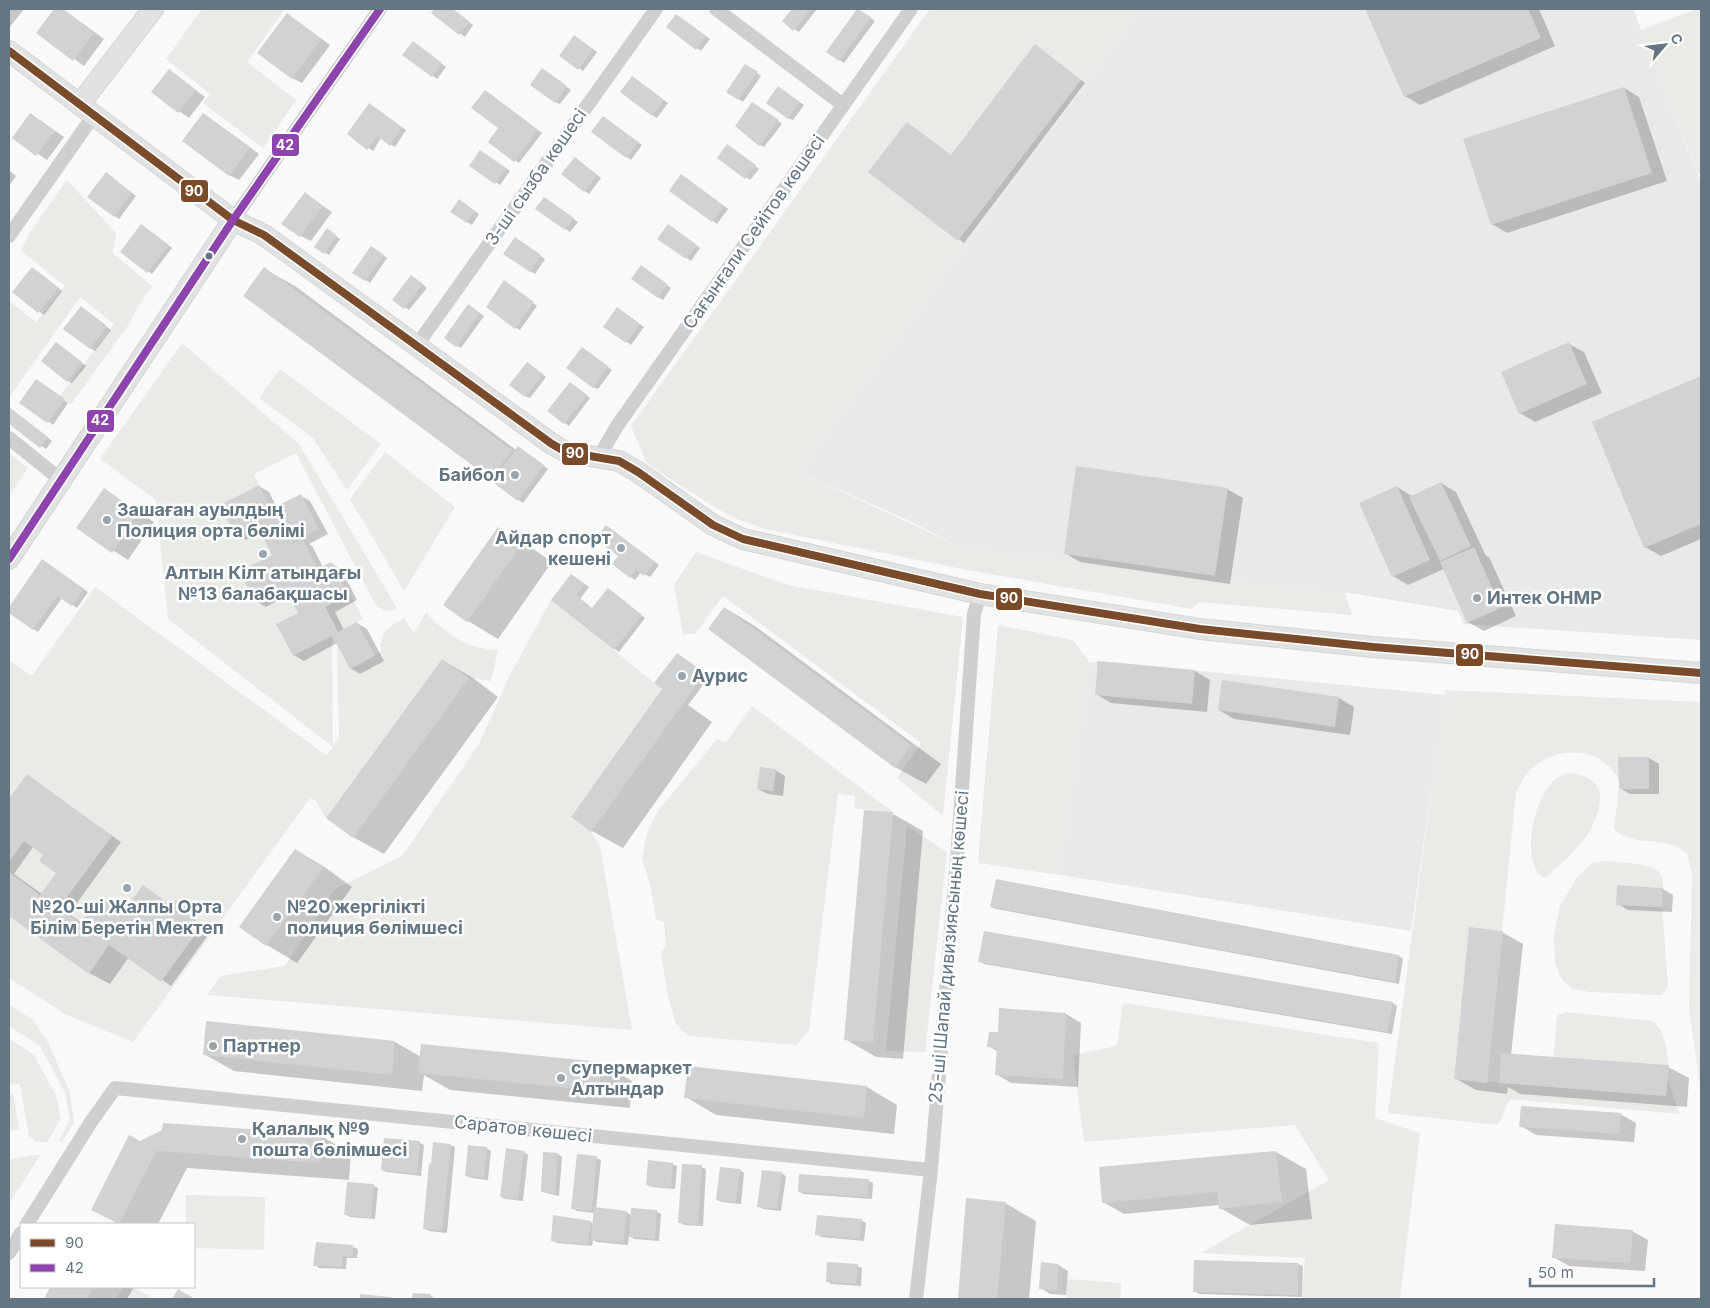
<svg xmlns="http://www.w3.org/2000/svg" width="1710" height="1308" viewBox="0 0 1710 1308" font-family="Inter,sans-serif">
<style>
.built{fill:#e8e9e9}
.green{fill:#e8ebe6;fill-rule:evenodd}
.shadow{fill:#0003;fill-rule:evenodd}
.building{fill:#d0d2d3}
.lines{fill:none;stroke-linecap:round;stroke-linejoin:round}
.secondary-casing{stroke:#d5d6d7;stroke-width:22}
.street{stroke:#cecfd0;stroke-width:14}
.secondary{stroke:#e1e2e2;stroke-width:20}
.bus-1-casing{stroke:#fff;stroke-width:11}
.bus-2-casing{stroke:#fff;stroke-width:11}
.bus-1{stroke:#7a4b2a;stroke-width:8}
.bus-2{stroke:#8e44ad;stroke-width:8}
.bus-dot{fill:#657683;stroke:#fff;stroke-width:2}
.poi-dot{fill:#99a4ac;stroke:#fff;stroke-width:2}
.labels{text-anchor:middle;stroke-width:5;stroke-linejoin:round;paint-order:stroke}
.street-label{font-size:18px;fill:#657683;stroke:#fff}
.poi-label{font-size:18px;font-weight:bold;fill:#657683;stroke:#fff;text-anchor:start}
.line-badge{stroke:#fff;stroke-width:2}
.badge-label{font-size:14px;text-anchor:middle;font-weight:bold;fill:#fff}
</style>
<rect width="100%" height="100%" fill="#f9f9f9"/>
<!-- built -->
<path class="built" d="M1141,9H1633L1701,183V640L1464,624L1458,611L1356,594L965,549L905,519L800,472Z
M1098,661L1445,695L1411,931L1060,875L1090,663Z"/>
<!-- green -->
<path class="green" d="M202,9H285L247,62L296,100L263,148L203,103L210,94L166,59Z
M930,9H1141L800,472L965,549L1345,592L1352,615L1198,602L1192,609L972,571L765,529L739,520L716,508L647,464L631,426Z
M1697,9H1701V172L1698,174L1641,30Z
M67,180L116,233L113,253L152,286L136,310L130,323L71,404L60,396L114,324L80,297L9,398V301L36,322L65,286L21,251L30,232Z
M182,343L299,444L397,608C388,613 383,611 375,604L296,453L254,474L259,485L220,505L235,535L256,524L272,555L240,571L284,587L298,613L276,624L293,656L332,636L333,746L339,738L337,646L350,669L381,652C379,631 388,628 404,618L414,634L426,612C447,635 466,649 498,650L491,681L469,678L442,659L326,818L315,800L310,798L133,1042L65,1014L9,978V660L32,676L95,587L326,755L333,747L168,619L156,500L100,459Z
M280,369L381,444L347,490L313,438L259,398Z
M385,452L455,507L404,591L350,499Z
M9,453L28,468L9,496Z
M696,552L788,585L963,617L943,816L897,778L921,743L723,596L695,634H683L674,585Z
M350,594L363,619L338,632L325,607Z
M551,600L662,689L571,817L591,832L600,846L632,1030L207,995L221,976L285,966L335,889L403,855L479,744L509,677Z
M998,625L1073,640L1090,663L1060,875L978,863Z
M1445,690L1701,702V1093L1689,1009L1692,874L1687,853C1682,850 1676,845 1670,844C1651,839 1630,844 1614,829L1619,789H1649L1619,757V779C1615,774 1611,768 1606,764C1583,744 1543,752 1526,775C1522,781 1519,787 1516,792L1502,931L1469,928L1454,1079L1666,1096L1668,1079L1679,1114L1510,1099L1498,1125L1388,1113Z
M752,706L893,812L854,808L855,796L838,793L809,1030L797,1045L688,1036L676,1024L668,997L661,952L666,946L664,922L656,919L650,883L642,859L647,832L658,811L717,739L726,743ZM760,768L776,769L773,791L757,789Z
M1566,773C1598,775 1607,790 1595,820C1593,824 1591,830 1588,834C1580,847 1559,865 1547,877H1542C1520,858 1534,801 1553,781C1556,778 1562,776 1566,773Z
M907,826L947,852L925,1052L886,1051Z
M1605,861C1618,863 1651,862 1659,872C1663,877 1663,882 1663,888L1618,885L1617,905L1662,907L1668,986L1662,995L1591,992L1573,989L1562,980L1555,963L1554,935L1560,906L1577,877L1592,863Z
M1123,1003L1379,1043L1375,1118L1420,1133L1400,1299H1302L1305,1258L1201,1253L1329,1180L1295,1125L1084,1142L1073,1055L1117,1046Z
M9,1004L34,1021L49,1044L70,1093L74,1122L62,1142L59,1140L70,1120L65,1093L40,1046L9,1026Z
M1565,1012L1652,1021C1666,1031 1666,1049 1669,1065L1554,1057L1556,1023L1558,1015Z
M9,1039L33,1054L56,1095L61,1119L47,1142H36L29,1136L20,1084L9,1085Z
M9,1093H13L19,1129L9,1131Z
M41,1154L9,1204V1160Z
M186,1195L265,1197L264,1250L194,1248V1224H186Z
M1067,1279L1121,1283L1120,1299H1066Z
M124,1287H133L154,1299H116Z"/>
<!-- shadow -->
<path class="shadow" d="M9,9H24L10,27L9,26Z
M55,9H62L67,12L104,39L84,66L38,32Z
M436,9H452L473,25L465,37L433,13Z
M794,9H817L799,32L784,21Z
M858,9L875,21L844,63L828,52Z
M1366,9H1539L1555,46L1420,105L1405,96Z
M681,18L710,39L701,51L697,48Z
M297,21L330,45L302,83L292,78Z
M579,39L597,52L583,71L561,55Z
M417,46L446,67L437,79L404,55Z
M1039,49L1085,83L964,243L870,172L951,156Z
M750,68L761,76L743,102L727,91Z
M169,70L205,97L189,118L152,92Z
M547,73L571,90L560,104L555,102Z
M637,80L668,103L657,118L652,115Z
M1624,88L1639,97L1667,181L1507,233L1492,224Z
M783,91L804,105L793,120L788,118Z
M490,94L542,133L519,163L489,142L500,128Z
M757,106L782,124L764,147L760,145Z
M373,107L406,130L395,147L381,138L373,151L349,134Z
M31,114L64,137L47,160L14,137Z
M204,114L259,154L239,180L229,175Z
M608,120L642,145L631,160L627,157Z
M732,148L759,169L750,180L719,158Z
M485,154L510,171L500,185L471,166Z
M579,161L601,178L589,194L585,191Z
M9,170L16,176L9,186Z
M111,177L136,196L119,219L89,197Z
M686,178L728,209L717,224L671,191Z
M305,194L332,212L311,241L301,236Z
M549,201L578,222L570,232L537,208Z
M463,203L479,214L472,225L467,222Z
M146,228L172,248L152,274L148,271Z
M673,228L700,248L691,261L659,238Z
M331,233L340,239L329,255L325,253Z
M520,241L545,259L535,274L530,271Z
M376,250L387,258L370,283L354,272Z
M264,269L295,286L516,450H522L548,469L523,503L494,482L495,480Z
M645,270L671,288L663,300L658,297Z
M37,271L62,291L44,315L13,292Z
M416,279L427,288L409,310L394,299Z
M509,285L537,306L520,330L516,328Z
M473,308L484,316L461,348L457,346Z
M85,310L111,330L95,351L90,348Z
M622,311L644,327L631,345L627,342Z
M1569,344L1584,352L1602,393L1535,422L1520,413Z
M61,346L86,366L72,383L68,381Z
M587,351L612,370L598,389L593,387Z
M532,366L546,377L530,398L525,396Z
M1701,378V539L1661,556L1645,547L1593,423Z
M41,383L68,403L53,425L21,402Z
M575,386L590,398L569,426L549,411Z
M9,408L52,441L46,449L9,423Z
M1441,483L1456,492L1486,556L1489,557L1516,616L1484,631L1468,622L1444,569L1408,585L1393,576L1397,487L1412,496Z
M259,486L269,492L277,508L301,496L310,501L328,534L309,544L312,546L323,567L331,563L341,569L357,600L335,612L344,630L357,623L367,629L384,661L360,674L350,668L337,643L304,661L294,655L299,613L290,594L266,607L256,601L273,555L261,532L246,540L236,534Z
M1227,489L1243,498L1230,584L1080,562L1065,553Z
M104,490L154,522L128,560L77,527Z
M498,529L529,546L552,562L498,639L468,621L445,605Z
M611,529L659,565L650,577L641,572L635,580L613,564L619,556Z
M42,561L88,592L77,608L62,598L38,632L9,612V609Z
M576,578L589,587L580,599L593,609L613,592L645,618L619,652L552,600Z
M725,608L755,626L941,764L926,784L895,767Z
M681,657L709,677L688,705L712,722L623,848L592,831L573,816L670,693Z
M442,660L473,678L498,697L384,854L353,837Z
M1099,663L1195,671L1210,680L1207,712L1111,703L1096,694Z
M1223,681L1339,698L1354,707L1350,735L1234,719L1219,710Z
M1649,758L1659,764V794H1630L1620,788Z
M775,770L785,776L783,796L768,794L758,789Z
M27,776L121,842L69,914L82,923L114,908L172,906L175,901L191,911L188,915L211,931L171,986L129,957L110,984L89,973L9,915V801ZM33,847L45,855L57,873L42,894L14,874Z
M893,814L923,831L903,1059L876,1057L845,1039Z
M296,850L326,868L352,887L297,963L267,945L240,927Z
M1663,889L1673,895L1672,912L1628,910L1618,904Z
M991,907L1399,956L1403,959L1399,984L996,909Z
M1502,932L1523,944L1511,1055L1668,1067L1689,1078L1687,1107L1520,1094L1508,1087L1507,1094L1476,1090L1455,1078Z
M980,961L1393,1003L1397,1006L1392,1034L984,964Z
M1000,1009L1066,1014L1081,1023L1078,1087L1011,1083L996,1074L998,1052L989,1046L999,1034Z
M207,1022L395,1042L421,1057L602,1063L632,1081L630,1108L450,1090L424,1075L422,1091L234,1071L204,1054Z
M867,1087L897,1105L894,1134L716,1115L686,1097Z
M1620,1114L1636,1123L1634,1142L1536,1135L1521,1126Z
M321,1136L351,1153L349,1180L187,1168L158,1224H119L93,1209L140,1142Z
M385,1139L420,1143L424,1145L421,1176L386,1172L382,1170Z
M450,1145L455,1147L447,1233L429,1231L424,1228L433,1165Z
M486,1148L491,1151L488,1180L471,1178L467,1176Z
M524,1152L528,1155L523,1201L506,1199L501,1197Z
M1276,1152L1306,1169L1312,1219L1250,1225L1220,1208V1205L1124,1214L1103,1202Z
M558,1154L562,1157L559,1196L546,1193L542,1191Z
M597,1158L601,1160L596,1209L626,1212L631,1215L656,1211L661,1214L659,1241L634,1239L629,1235L628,1245L597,1242L593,1240L592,1246L557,1243L553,1241L590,1222L594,1224L595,1213L577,1211L572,1208Z
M672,1164L677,1166L675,1189L652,1187L647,1185Z
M701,1167L706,1169L703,1226L684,1225L679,1222Z
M721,1168L740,1170L744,1173L741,1204L722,1202L717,1200Z
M781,1173L786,1176L781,1211L763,1209L758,1206Z
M868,1181L873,1183L872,1199L803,1194L799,1191Z
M374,1186L378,1188L375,1219L350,1217L345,1214Z
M967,1200L1005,1203L1036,1221L1029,1299H959Z
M861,1220L866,1223L864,1241L821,1237L817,1234Z
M1632,1231L1648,1240L1645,1271L1569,1266L1553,1257Z
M317,1243L353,1247L358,1249L357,1258H347L346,1269L319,1268L315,1265Z
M1298,1264L1303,1266L1302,1297L1199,1294L1194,1291Z
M1058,1265L1068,1271L1066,1295L1050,1294L1041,1288Z
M857,1266L862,1268L861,1286L831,1284L827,1281Z
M52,1287H134L127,1299H45Z
M414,1294L430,1295L435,1299H414Z"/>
<!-- building -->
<path class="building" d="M54,9H63L94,33L73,61L36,33Z
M434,9H453L470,22L459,35L431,13Z
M792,9H811L793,31L782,21Z
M857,9L871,17L839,61L826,52Z
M1365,9H1528L1541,38L1404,97Z
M287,13L321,39L292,79L257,53Z
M676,14L706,36L696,50L666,27Z
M574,35L593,49L578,70L559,56Z
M413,41L442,63L432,77L402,55Z
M1035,44L1081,80L958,241L868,172L907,122L951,155Z
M745,64L758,72L738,100L726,92Z
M542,68L567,86L555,103L530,85Z
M169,69L196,90L178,113L151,92Z
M632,76L664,100L652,116L620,92Z
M778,86L800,102L788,119L766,103Z
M1624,87L1652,173L1491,225L1463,139Z
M485,90L538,130L514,162L488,142L498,128L471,108Z
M752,102L779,120L759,146L735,126Z
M369,103L402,127L390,146L377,136L367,150L347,134Z
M30,113L55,131L36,156L12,138Z
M203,113L250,147L229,176L182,141Z
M603,116L638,142L626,158L591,132Z
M727,144L756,165L745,179L717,158Z
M480,150L506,168L495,184L469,166Z
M575,157L597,175L584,192L561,174Z
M106,172L132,193L114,217L87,197Z
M681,174L724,206L712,222L669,191Z
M305,192L323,206L300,237L281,224Z
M544,197L574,218L565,230L535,209Z
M459,199L475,211L467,223L450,212Z
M141,224L169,245L147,273L120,252Z
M668,224L697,245L686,259L657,239Z
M327,228L337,236L324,254L314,247Z
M515,237L541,255L530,272L503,254Z
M371,246L384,255L365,281L352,273Z
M641,265L667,284L658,298L631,279Z
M32,267L59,288L38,313L12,292Z
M264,267L512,450L491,479L243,296Z
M411,275L423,284L404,309L392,300Z
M504,280L534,302L515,329L486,307Z
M468,304L480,313L456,347L444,338Z
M81,306L107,326L90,349L63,329Z
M617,307L640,324L626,343L603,327Z
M56,342L82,362L67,382L41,361Z
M1569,342L1587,384L1519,414L1501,372Z
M582,347L608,366L593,388L566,368Z
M527,362L543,374L525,397L509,385Z
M1701,376V524L1644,548L1592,422Z
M36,379L65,399L47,423L19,403Z
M570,382L587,395L564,424L547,411Z
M9,407L48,437L40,448L9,424Z
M518,446L544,465L518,501L492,482Z
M1076,466L1228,488L1215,576L1064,554Z
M1441,482L1471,546L1440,561L1409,497Z
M259,485L271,509L301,494L319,529L292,542L293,544L302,539L316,565L305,570L308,574L331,562L348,595L325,607L338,632L357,622L375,656L350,669L332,636L293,656L276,624L298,613L284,587L255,602L239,571L272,555L256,524L235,535L220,505Z
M1397,486L1430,560L1392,577L1359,503Z
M104,488L139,513L112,553L76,528Z
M606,525L655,562L644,576L636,570L630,578L612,564L618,556L595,539Z
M498,527L522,544L467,622L443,605Z
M1474,547L1501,608L1467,623L1440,562Z
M42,559L84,589L72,606L57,596L33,630L9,613V607Z
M571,574L585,584L576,595L592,608L608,588L642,615L614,650L551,600Z
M724,607L911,745L895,768L708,629Z
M677,653L705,673L591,832L571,817L662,689L654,683Z
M442,659L469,678L353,838L326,818Z
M1098,661L1195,670L1192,704L1095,695Z
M1222,680L1339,697L1335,727L1218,710Z
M1618,757H1649V789H1619Z
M760,767L776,769L773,791L757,789Z
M27,774L112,836L59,908L80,923L99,897L113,907L119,899L128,905L143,885L171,905L175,900L182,904L179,908L202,925L161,982L109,945L89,974L9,916V872L40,895L56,873L39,861L43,855L24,841L9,862V799Z
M864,810L893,812L873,1043L844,1040Z
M295,849L323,868L266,946L239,927Z
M996,879L1399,955L1395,982L990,907Z
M1617,885L1663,888L1662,907L1616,905Z
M1469,927L1503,931L1487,1083L1454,1079Z
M984,931L1393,1002L1387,1032L978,962Z
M999,1008L1066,1013L1063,1079L995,1075L997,1048L987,1047L989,1032H998Z
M206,1021L395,1041L392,1075L203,1055Z
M421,1044L602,1062L599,1091L418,1073Z
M1501,1053L1669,1065L1666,1096L1499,1083Z
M688,1066L867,1086L864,1118L684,1098Z
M1521,1106L1621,1113L1619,1134L1519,1127Z
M163,1123L321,1134L319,1163L156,1151L119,1224L91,1210L129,1135L140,1141L162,1130Z
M384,1138L420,1141L417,1174L381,1170Z
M433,1142L451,1144L442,1231L423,1229L429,1163L431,1164Z
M468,1145L487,1147L484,1178L465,1176Z
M506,1148L524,1151L518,1200L500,1197Z
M1276,1151L1282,1202L1219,1209L1217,1192L1102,1203L1099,1167Z
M543,1152L558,1153L555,1194L541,1192Z
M577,1154L597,1156L592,1211L571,1209Z
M648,1160L673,1163L671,1188L646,1185Z
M682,1164L702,1165L698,1225L678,1223Z
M720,1167L740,1169L736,1203L716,1200Z
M762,1170L782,1172L777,1209L757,1207Z
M799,1174L869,1179L867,1197L798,1192Z
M347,1182L374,1184L371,1218L344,1215Z
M966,1198L1006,1202L997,1299H958Z
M594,1207L627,1211L623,1243L591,1240Z
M631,1208L657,1210L655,1239L629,1237Z
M553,1215L591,1221L588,1245L551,1241Z
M817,1215L862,1219L860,1239L815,1235Z
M1555,1224L1633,1230L1630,1263L1552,1258Z
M316,1242L353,1245V1257L343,1256L342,1267L313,1266Z
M1194,1260L1298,1263V1295L1193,1292Z
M827,1262L858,1264L856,1284L826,1282Z
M1041,1262L1059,1264L1057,1291L1039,1289Z
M50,1287H94L87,1299H44Z
M178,1289L195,1299H172Z
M413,1293L431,1294L430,1299H412Z
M360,1294L391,1297V1299H360Z"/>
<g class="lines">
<defs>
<path id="secondary" d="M9,51L233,220L264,235L552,444L566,452L619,461L638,472L713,525L743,539L980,594L1200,629L1373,647L1701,673
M80,104L153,9
M9,559L233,220"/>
</defs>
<!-- secondary casing -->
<use href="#secondary" class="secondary-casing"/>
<!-- street -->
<path class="street" d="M716,9L843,105
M233,220L380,9
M9,236L94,115
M417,345L656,9
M9,438L61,480
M599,457L617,426L911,9
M27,1224L91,1122L115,1088L931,1170
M9,1253L21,1233
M916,1299L931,1170L958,846L974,614L980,594"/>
<!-- secondary -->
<use href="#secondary" class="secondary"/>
<defs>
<path id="bus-1" d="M9,51L233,220L264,235L552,444L566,452L619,461L638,472L713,525L743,539L980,594L1200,629L1373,647L1701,673"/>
<path id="bus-2" d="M9,559L233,220L380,9"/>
</defs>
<!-- bus-1 casing -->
<use href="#bus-1" class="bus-1-casing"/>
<!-- bus-2 casing -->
<use href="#bus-2" class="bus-2-casing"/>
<!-- bus-1 -->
<use href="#bus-1" class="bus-1"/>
<!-- bus-2 -->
<use href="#bus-2" class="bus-2"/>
</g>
<!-- markers -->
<circle class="bus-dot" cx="209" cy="256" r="4.5"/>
<g class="poi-dot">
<circle cx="515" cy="475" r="5"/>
<circle cx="107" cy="520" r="5"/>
<circle cx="621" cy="548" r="5"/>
<circle cx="263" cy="554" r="5"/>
<circle cx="1477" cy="598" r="5"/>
<circle cx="682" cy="676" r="5"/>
<circle cx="127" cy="888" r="5"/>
<circle cx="277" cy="917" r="5"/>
<circle cx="213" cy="1046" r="5"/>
<circle cx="561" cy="1078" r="5"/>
<circle cx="242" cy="1139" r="5"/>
</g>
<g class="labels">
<!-- street labels -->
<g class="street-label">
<text transform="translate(536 177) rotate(-55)" y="6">3-ші сызба көшесі</text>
<text transform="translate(754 232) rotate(-55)" y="6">Сағынғали Сейітов көшесі</text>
<text transform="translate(949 947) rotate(-85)" y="6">25-ші Шапай дивизиясының көшесі</text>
<text transform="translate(523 1129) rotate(6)" y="6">Саратов көшесі</text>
</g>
<!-- poi labels -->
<g class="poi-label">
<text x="505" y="481" text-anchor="end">Байбол</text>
<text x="117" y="516">Зашаған ауылдың<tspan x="117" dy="21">Полиция орта бөлімі</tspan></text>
<text x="611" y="544" text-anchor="end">Айдар спорт<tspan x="611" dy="21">кешені</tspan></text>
<text x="263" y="579" text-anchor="middle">Алтын Кілт атындағы<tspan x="263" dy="21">№13 балабақшасы</tspan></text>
<text x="1487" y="604">Интек ОНМР</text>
<text x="692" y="682">Аурис</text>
<text x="127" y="913" text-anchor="middle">№20-ші Жалпы Орта<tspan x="127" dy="21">Білім Беретін Мектеп</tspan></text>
<text x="287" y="913">№20 жергілікті<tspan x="287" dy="21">полиция бөлімшесі</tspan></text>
<text x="223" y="1052">Партнер</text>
<text x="571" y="1074">супермаркет<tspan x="571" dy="21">Алтындар</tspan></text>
<text x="252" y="1135">Қалалық №9<tspan x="252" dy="21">пошта бөлімшесі</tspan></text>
</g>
</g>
<g class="line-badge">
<rect x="271" y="133" width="29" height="24" rx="5" fill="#8e44ad"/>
<rect x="180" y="179" width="29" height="24" rx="5" fill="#7a4b2a"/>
<rect x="86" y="409" width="29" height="24" rx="5" fill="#8e44ad"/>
<rect x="561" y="442" width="28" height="24" rx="5" fill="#7a4b2a"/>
<rect x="995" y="587" width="28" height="24" rx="5" fill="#7a4b2a"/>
<rect x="1455" y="643" width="29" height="24" rx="5" fill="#7a4b2a"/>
</g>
<g class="badge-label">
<text x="285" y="150">42</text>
<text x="194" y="196">90</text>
<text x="100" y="425">42</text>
<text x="575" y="458">90</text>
<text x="1009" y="603">90</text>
<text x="1470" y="659">90</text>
</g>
<!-- border -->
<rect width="1710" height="1308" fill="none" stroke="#657683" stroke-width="20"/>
<!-- legend -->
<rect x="20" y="1223" width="175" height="65" fill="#ffffff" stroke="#c1c8cd"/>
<rect x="30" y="1239" width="25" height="8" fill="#7a4b2a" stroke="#c1c8cd"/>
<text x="65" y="1248" font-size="15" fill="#657683">90</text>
<rect x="30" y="1264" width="25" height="8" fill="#8e44ad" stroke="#c1c8cd"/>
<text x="65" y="1273" font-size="15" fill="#657683">42</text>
<!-- north arrow -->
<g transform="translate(1665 45) rotate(62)" stroke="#ffffff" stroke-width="4" paint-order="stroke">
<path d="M0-4L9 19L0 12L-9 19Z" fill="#657683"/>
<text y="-8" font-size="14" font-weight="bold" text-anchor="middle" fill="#657683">С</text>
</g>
<!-- scale -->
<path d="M1530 1278v8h124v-8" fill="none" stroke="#657683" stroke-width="2.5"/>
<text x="1538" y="1278" font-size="15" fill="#657683" stroke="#ffffff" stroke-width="4" paint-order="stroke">50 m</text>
</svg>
